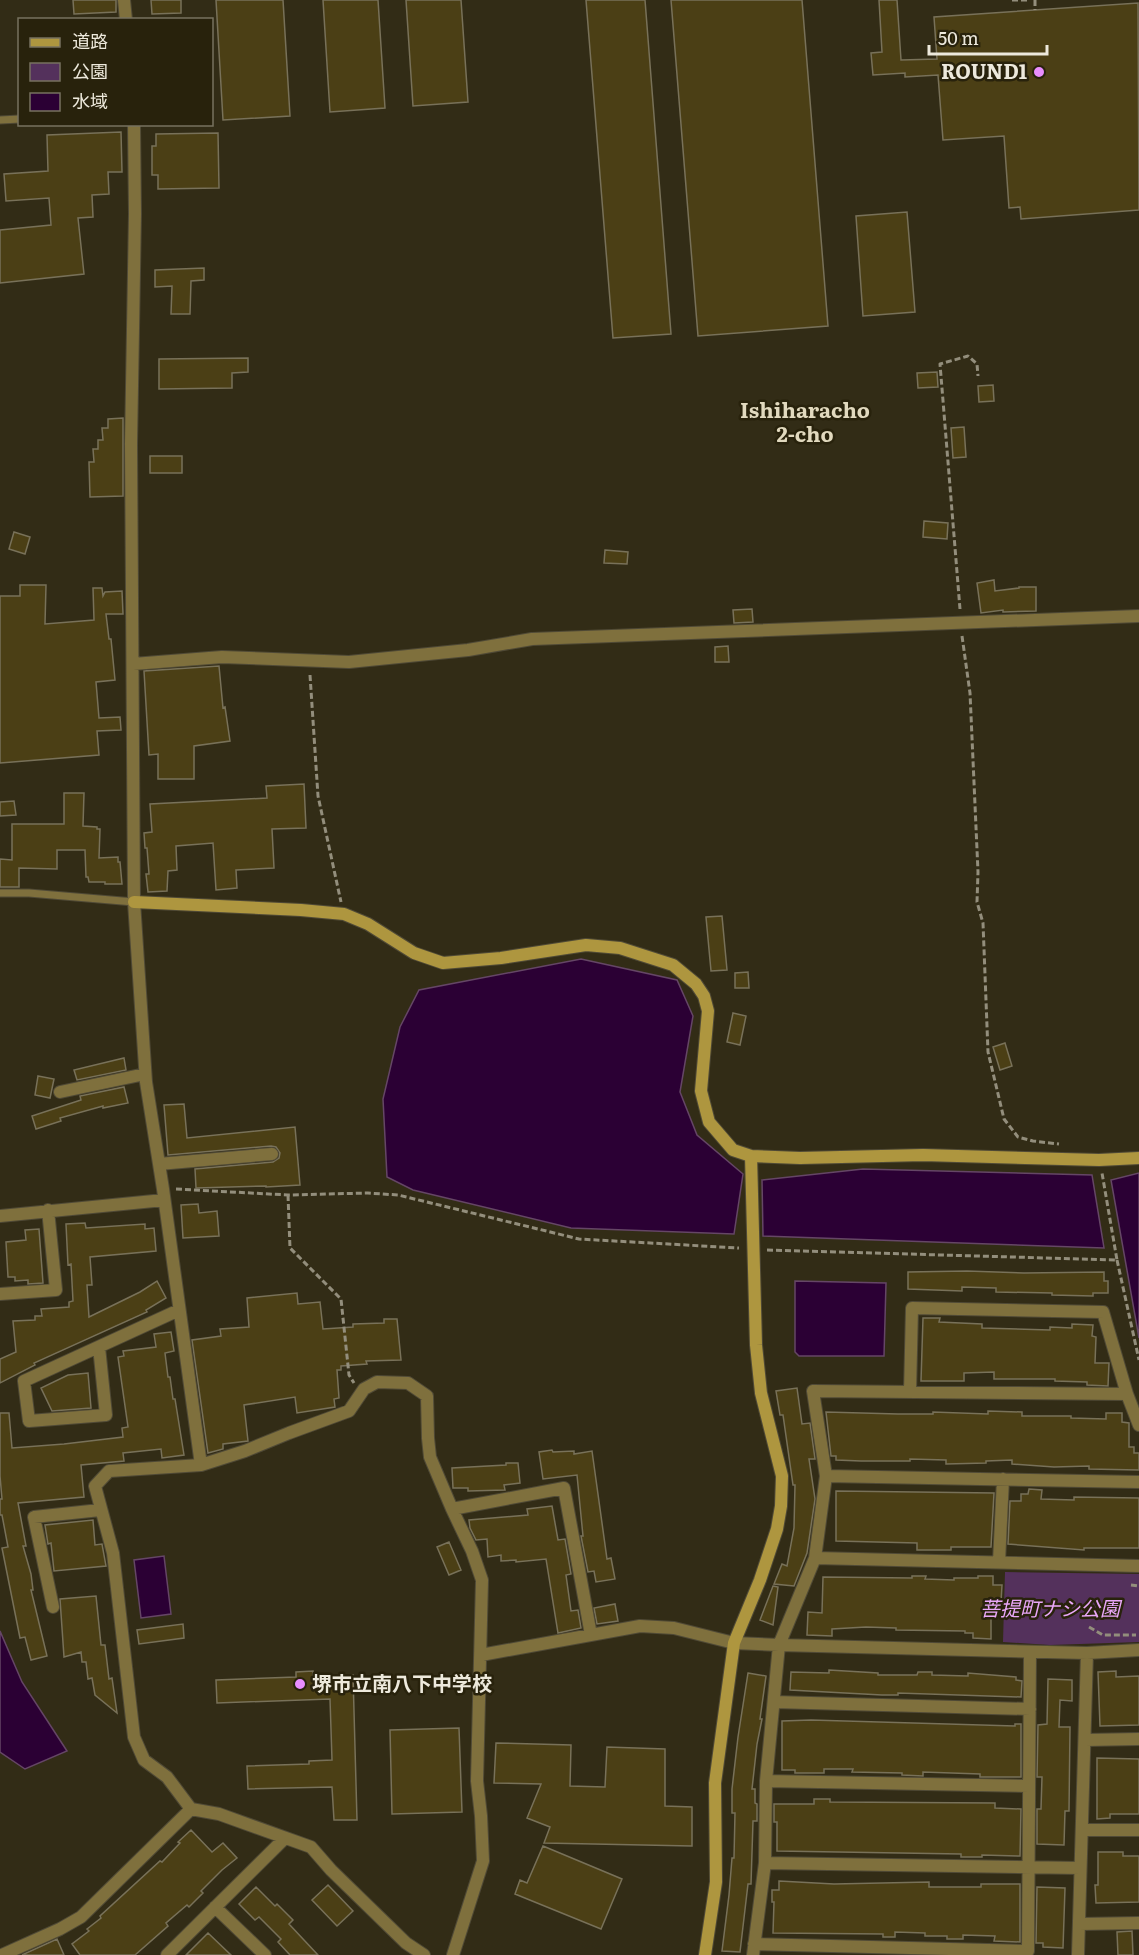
<svg xmlns="http://www.w3.org/2000/svg" width="1139" height="1955" viewBox="0 0 1139 1955" font-family="Literata,'Noto Sans JP',serif">
<style>
.green{fill:#54315c}
.water{fill:#2b0034;stroke:#654666;stroke-width:1.5}
.building{fill:#4b3f15;stroke:#787159;stroke-width:1.5}
.lines{fill:none;stroke-linecap:round;stroke-linejoin:round}
.lane-casing{stroke:#504a36;stroke-width:9}
.street-casing{stroke:#504a36;stroke-width:14}
.secondary-casing{stroke:#504a36;stroke-width:14}
.path{stroke:#938e7c;stroke-width:3;stroke-dasharray:6 3;stroke-linecap:butt}
.lane{stroke:#7f703d;stroke-width:7}
.street{stroke:#7f703d;stroke-width:12}
.secondary{stroke:#ae963f;stroke-width:12}
.poi-dot{fill:#e98dfe;stroke:#28220c;stroke-width:2}
.labels{text-anchor:middle;stroke-width:5;stroke-linejoin:round;paint-order:stroke}
.poi-label{font-size:20px;font-weight:bold;fill:#ede9dc;stroke:#28220c;text-anchor:end}
.park-label{font-size:20px;font-style:italic;fill:#e9a7f8;stroke:#28220c}
.neighbourhood-label{font-size:21px;font-weight:bold;fill:#e1d9be;stroke:#28220c}
</style>
<rect width="100%" height="100%" fill="#322c16"/>
<!-- green -->
<path class="green" d="M1005,1572L1139,1574V1642L1050,1645L1003,1642Z"/>
<!-- water -->
<path class="water" d="M581,959L677,980L693,1016L680,1092L697,1135L743,1174L734,1234L571,1228L413,1190L387,1177L383,1099L400,1027L419,990Z
M863,1169L1092,1175L1104,1248L763,1236L762,1180Z
M1139,1173V1338L1111,1180Z
M795,1281L886,1283L884,1356H799L795,1352Z
M164,1556L171,1614L141,1618L134,1560Z
M0,1631L22,1682L67,1751L25,1769L0,1752Z"/>
<!-- building -->
<path class="building" d="M73,0H116V12L74,14Z
M151,0H181V13L152,14Z
M216,0H283L290,116L223,120Z
M323,0H378L385,108L330,112Z
M406,0H461L468,102L413,106Z
M586,0H645L671,334L613,338Z
M671,0H802L828,326L698,336Z
M879,0H897L901,60L937,59L934,17L1138,3L1139,210L1021,219L1020,207L1009,208L1004,136L943,140L938,75L905,77V73L873,75L871,53L882,52Z
M121,132L122,172H108L109,194L92,195L93,217L78,218L84,274L0,283V230L51,225L49,198L6,201L4,174L48,171L47,135Z
M218,133L219,188L158,189V175H152V146H156V134Z
M907,212L915,312L863,316L856,216Z
M204,268V280L191,281L190,314H171L172,286L155,287V270Z
M248,358V372L232,373V388L159,389V359Z
M937,372L938,387L918,388L917,373Z
M993,385L994,401L979,402L978,386Z
M123,418V496L90,497L89,462H94L93,449H98V440H103L102,428H108V419Z
M964,427L966,457L953,458L951,428Z
M150,456H182V473H150Z
M924,521L948,523L947,539L923,537Z
M14,532L30,537L25,554L9,549Z
M605,550L628,552L627,564L604,563Z
M994,580L995,591L1019,588V587H1036V611L1003,612V610L981,613L977,583Z
M20,585H46L45,624L94,620L93,588H102L103,596L105,592L122,591L123,614H106L109,639H111L115,680L96,682L99,718L120,717L121,730L97,731L99,755L0,763V596H20Z
M752,609L753,622L734,623L733,610Z
M728,646L729,662H715V647Z
M219,666L223,708L225,707L230,741L194,746V779H158V754L149,755L144,671Z
M304,784L306,828L272,829L274,868L236,870L237,888L216,890L213,843L176,846L177,870L168,871L167,891L148,892L146,874H149L147,848H145L144,833L152,832L150,804L267,798L266,786Z
M64,793H84L83,826L97,827V829H100L99,858L118,857V862H120L122,884H105V882H89L88,877H86L85,850H57V869L19,868V887H0V859L12,860V824H64Z
M14,801L16,815L0,816V802Z
M722,916L727,970L711,971L706,917Z
M748,972L749,988H735V973Z
M733,1013L746,1016L740,1045L727,1042Z
M1005,1043L1012,1066L1000,1070L993,1047Z
M124,1058L126,1070L77,1080L74,1070Z
M38,1076L54,1079L50,1098L35,1095Z
M124,1087L128,1103L103,1108V1106L60,1118L61,1121L36,1129L32,1116L81,1100L80,1096Z
M184,1104L187,1138L295,1127L300,1185L266,1187V1186L196,1188L195,1169L273,1162L279,1158L280,1153L276,1147L271,1146L168,1155L164,1105Z
M198,1204L199,1213L217,1211L219,1236L183,1238L181,1205Z
M85,1223L86,1228L145,1224V1229L154,1228L156,1251L90,1257L92,1285H87L89,1317L140,1292L157,1281L166,1298L146,1310L147,1312L34,1363L35,1365L0,1383V1359L16,1352L13,1321L35,1320V1316H42L41,1309L69,1307V1302L73,1301L71,1264L68,1265L66,1224Z
M39,1229L43,1283L28,1284V1280L15,1281V1277H8L6,1242L26,1240L25,1230Z
M967,1271L1024,1273L1104,1272V1281H1108V1293H1093V1296L1052,1295V1293L996,1292V1288L962,1287V1291L908,1289V1272Z
M297,1293L298,1304L320,1302L323,1329L353,1327V1324L384,1323V1319H397L401,1360L366,1361L367,1364L341,1366V1370H337L339,1398L334,1399L335,1407L297,1413L295,1397L244,1405L248,1441L223,1444V1449L208,1453L192,1340L221,1336L220,1329L249,1327L247,1298Z
M923,1318H940L939,1322L982,1324V1328L1050,1330V1327L1072,1328V1324L1093,1325L1092,1336L1096,1337L1095,1363H1109L1108,1386L1087,1385V1382L1055,1381V1379H994V1372L964,1373V1381H921Z
M171,1332L174,1351L165,1353L168,1377H170L173,1399H175L184,1455L162,1458L161,1449L123,1453L124,1461L81,1465L84,1497L18,1503L26,1546H23L31,1574L33,1590H31L47,1656L31,1660L25,1637L20,1638L2,1548L8,1547L2,1515H0V1499H2L0,1476V1413H9L12,1448L64,1444L123,1437L122,1428L128,1427L118,1357L124,1356L123,1351L156,1347L154,1334Z
M88,1373L91,1408L52,1411L41,1388L68,1375Z
M797,1388L802,1424L810,1423L815,1459H809L815,1499L807,1553L794,1586L774,1584L782,1564L787,1566L794,1528L795,1485H793L783,1415H780L776,1391Z
M988,1411L1022,1412V1416H1071V1418L1106,1419V1413H1122V1422L1129,1423V1447H1134V1453H1139V1470L1089,1469V1466L1054,1467L1012,1464V1460L986,1461V1463L946,1464V1460L910,1459V1461H861L836,1460V1456H831L826,1412L898,1414H933V1412L988,1414Z
M552,1450L553,1452L574,1451V1454L592,1451L607,1559L611,1558L615,1579L596,1582L594,1571L588,1572L581,1536H583L577,1475L543,1479L539,1452Z
M506,1463H518L520,1483L504,1485L505,1490L468,1491V1488H453L452,1468L506,1465Z
M1029,1489L1042,1490L1041,1499L1074,1500V1497L1139,1498V1548H1084V1550L1008,1544L1010,1501H1021V1494H1028Z
M836,1491L994,1493L991,1547H951V1550H917V1543L836,1541Z
M552,1506L558,1540L565,1539L571,1574L566,1575L571,1611L578,1610L581,1628L558,1633L546,1559L516,1562V1560L501,1561V1555L488,1557L487,1539L476,1540L470,1528L469,1520L528,1515L527,1509Z
M93,1520L95,1545L102,1544L106,1566L54,1571L51,1543L48,1544L45,1525Z
M449,1542L461,1570L449,1575L437,1547Z
M912,1576H926L925,1579L954,1580V1578H978V1576H993V1585H1002L1001,1602H991V1639L973,1638V1633H965V1631L896,1630V1628L866,1627L832,1629V1636L807,1635L808,1612L822,1613L823,1577L912,1578Z
M773,1586L778,1587L773,1625L760,1620Z
M96,1596L101,1645H105L109,1679L112,1678L117,1713L95,1695L92,1678L88,1679L86,1662H82L81,1652L64,1657L60,1599Z
M615,1604L618,1621L597,1624L594,1608Z
M183,1624L184,1638L139,1644L137,1630Z
M829,1670L878,1673V1675H917L918,1672H932V1675L968,1676V1673L1016,1677V1680L1022,1681L1021,1697L898,1693V1695H882L790,1690L791,1672L829,1673Z
M313,1671V1676L353,1675L357,1820H334L332,1787L248,1789L247,1766L309,1764V1761L332,1760L330,1699L217,1703L216,1680L296,1677V1672Z
M1116,1671V1677L1139,1676V1725L1100,1726L1098,1672Z
M748,1673L766,1676L760,1719H762L757,1744L752,1789H755V1803L757,1804V1821H753L751,1884H748L740,1952L722,1951L729,1895L732,1858H734L735,1813H732V1789L738,1737Z
M1048,1679L1072,1680V1701L1060,1700L1059,1727H1070L1069,1811H1065L1064,1845L1037,1844V1809H1041L1042,1777H1037L1038,1725L1047,1724Z
M811,1720L1015,1726V1724H1021V1777H980V1774L923,1772V1776L902,1775V1773L852,1772L853,1769H824V1773H795V1770H782V1721Z
M459,1728L462,1812L392,1814L390,1730Z
M496,1743L571,1745L570,1786L605,1787L607,1747L665,1749V1806L692,1807V1846L544,1843L550,1827L527,1818L541,1784L494,1783Z
M1097,1758L1139,1759V1814H1110V1818L1097,1819Z
M814,1799H830V1802L995,1803V1808L1021,1809L1020,1856L982,1855V1857H961V1854L777,1851V1822H774V1804H814Z
M191,1830L212,1852L223,1843L237,1858L222,1870L201,1891L203,1893L189,1907L187,1905L166,1923L168,1926L135,1955H80L72,1944L89,1931L87,1929L101,1918L100,1916L160,1861L162,1862L180,1843L178,1842Z
M543,1846L622,1879L601,1929L515,1894L520,1880L527,1883Z
M1098,1852H1123V1856H1139V1902L1096,1903L1095,1885H1098Z
M779,1881L834,1884L929,1882V1887H981V1884H1020V1942L994,1941L995,1936L963,1935V1939H947V1936H925V1933L895,1932V1937H883V1934L773,1933L774,1902H772V1890H779Z
M328,1885L353,1911L337,1926L312,1900Z
M256,1887L275,1906L277,1904L293,1920L289,1924L318,1955H290L278,1942L281,1939L259,1917L255,1920L239,1904Z
M1037,1887L1065,1888L1063,1948L1043,1947V1943H1036Z
M1132,1931L1133,1955H1118L1117,1932Z
M208,1933L231,1955H186Z
M57,1939L64,1955H22Z"/>
<g class="lines">
<defs>
<path id="lane" d="M0,120L20,119
M0,893H29L134,902"/>
<path id="street" d="M124,0L126,20
M134,124L135,214L131,444L134,902L146,1082L163,1189L201,1465L109,1471L95,1486L113,1553L134,1737L144,1760L167,1777L191,1809L219,1814L311,1847L331,1870L406,1943L424,1955
M133,664L222,657L349,662L468,650L532,639L1139,616
M60,1092L145,1074
M159,1164L272,1154
M0,1216L164,1200
M0,1294L56,1290L48,1210
M99,1347L106,1415L29,1421L24,1381L179,1310
M910,1392L912,1308L1103,1312L1127,1394
M201,1465L245,1451L289,1433L349,1411L364,1389L377,1382L408,1383L427,1396L428,1438L430,1457L452,1509L472,1551L482,1580L477,1781L481,1816L483,1861L453,1955
M826,1476L1139,1482
M452,1509L564,1488L591,1635
M815,1558L1139,1566
M999,1562L1003,1479
M53,1607L34,1517L100,1510
M481,1655L640,1626L674,1628L734,1643L779,1645L1087,1653L1139,1650
M774,1702L1030,1709
M1085,1740L1139,1739
M766,1781L1029,1786
M1082,1830H1139
M765,1863L1080,1868
M215,1907L265,1955
M1079,1924L1139,1923
M754,1944L1028,1951L1030,1652
M2,1955L60,1929L81,1917L191,1809
M167,1955L285,1838
M753,1955L765,1863L766,1781L779,1645L815,1558L826,1476L813,1391L1127,1394L1139,1425
M1078,1955L1087,1653"/>
<path id="secondary" d="M134,902L301,910L344,914L368,924L414,953L443,963L501,958L586,945L620,948L673,965L696,984L704,996L708,1011L701,1091L709,1122L733,1150L751,1156L800,1158L923,1155L1099,1160L1139,1158
M705,1955L716,1882L715,1783L734,1643L760,1580L777,1529L781,1506L782,1476L761,1393L756,1345L751,1156"/>
</defs>
<!-- lane casing -->
<use href="#lane" class="lane-casing"/>
<!-- street casing -->
<use href="#street" class="street-casing"/>
<!-- secondary casing -->
<use href="#secondary" class="secondary-casing"/>
<!-- path -->
<path class="path" d="M1012,0H1028
M1035,0V10
M960,609L940,364L968,356L977,364L978,376
M962,636L970,693L978,872L977,902L983,923L988,1052L1004,1119L1018,1137L1033,1141L1059,1144
M310,675L318,796L341,902
M176,1189L288,1195L368,1193L398,1195L579,1239L739,1248
M288,1195L290,1248L341,1299L349,1375L354,1383
M767,1250L1117,1260L1102,1173
M1117,1260L1139,1360
M1131,1585L1139,1586
M1089,1627L1103,1635H1136"/>
<!-- lane -->
<use href="#lane" class="lane"/>
<!-- street -->
<use href="#street" class="street"/>
<!-- secondary -->
<use href="#secondary" class="secondary"/>
</g>
<!-- markers -->
<g class="poi-dot">
<circle cx="1039" cy="72" r="6"/>
<circle cx="300" cy="1684" r="6"/>
</g>
<g class="labels">
<!-- poi labels -->
<g class="poi-label">
<text x="1027" y="79">ROUND1</text>
<text x="312" y="1691" text-anchor="start">堺市立南八下中学校</text>
</g>
<!-- park labels -->
<g class="park-label">
<text x="1050" y="1616">菩提町ナシ公園</text>
</g>
<!-- neighbourhood labels -->
<g class="neighbourhood-label">
<text x="805" y="418">Ishiharacho<tspan x="805" dy="24">2-cho</tspan></text>
</g>
</g>
<!-- legend -->
<rect x="18" y="18" width="195" height="108" fill="#28220c" stroke="#77725f" stroke-width="1.5"/>
<rect x="30" y="38" width="30" height="9" fill="#ae963f" stroke="#77725f" stroke-width="1.5"/>
<text x="72" y="48" font-size="18" fill="#ede9dc">道路</text>
<rect x="30" y="63" width="30" height="18" fill="#54315c" stroke="#77725f" stroke-width="1.5"/>
<text x="72" y="78" font-size="18" fill="#ede9dc">公園</text>
<rect x="30" y="93" width="30" height="18" fill="#2b0034" stroke="#77725f" stroke-width="1.5"/>
<text x="72" y="108" font-size="18" fill="#ede9dc">水域</text>
<!-- scale -->
<path d="M929 45v9h118v-9" fill="none" stroke="#ede9dc" stroke-width="3"/>
<text x="938" y="45" font-size="18" fill="#ede9dc" stroke="#28220c" stroke-width="4.5" paint-order="stroke">50 m</text>
</svg>
